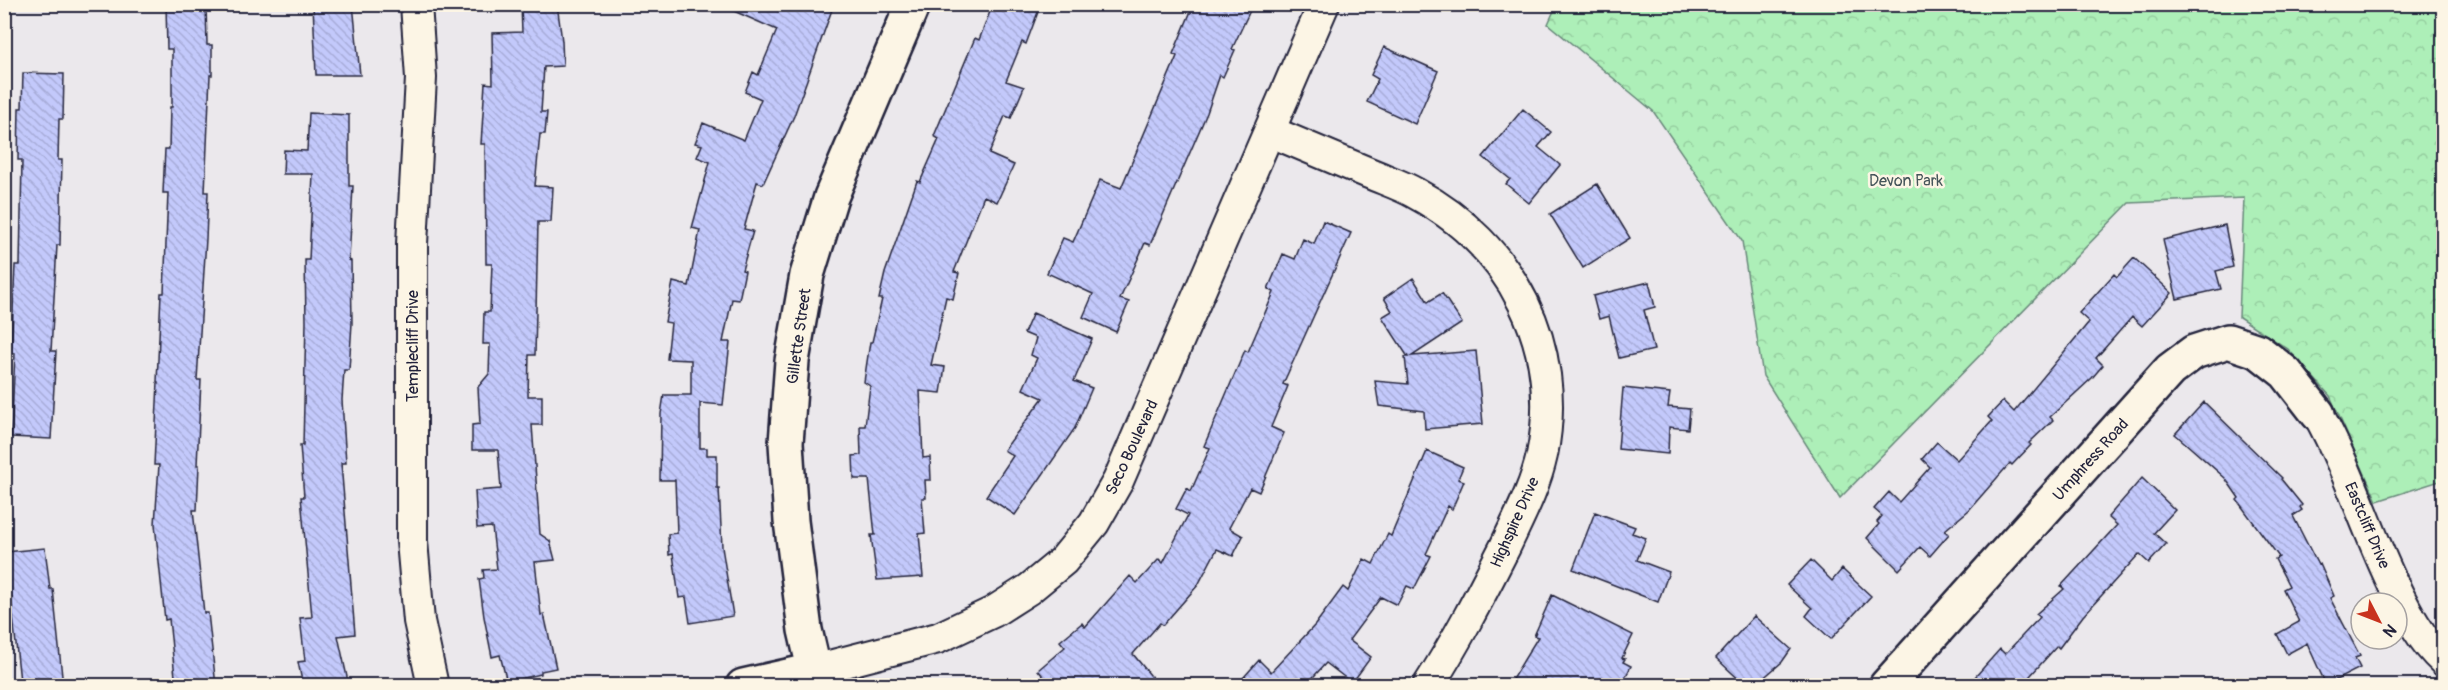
<svg xmlns="http://www.w3.org/2000/svg" width="2448" height="690" viewBox="0 0 2448 690" font-family="Pangolin,sans-serif">
<style>
.forest{fill:url(#forest-crowns);stroke:#68887a;stroke-width:1.5}
.building{fill:url(#building-back-hatch);stroke:#22223b;stroke-width:1.5}
.lines{fill:none;stroke-linecap:round;stroke-linejoin:round}
.street-casing{stroke:#22223b;stroke-width:34}
.secondary-casing{stroke:#22223b;stroke-width:38}
.street{stroke:#fcf5e5;stroke-width:30}
.secondary{stroke:#fcf5e5;stroke-width:33}
.labels{text-anchor:middle;stroke-width:5;stroke-linejoin:round;paint-order:stroke}
.park-label{font-size:16px;fill:#45555a;stroke:#fcf5e5}
.street-label{font-size:16px;fill:#22223b;stroke:#fcf5e5}
</style>
<defs>
<pattern id="forest-crowns" width="20" height="18" patternUnits="userSpaceOnUse" patternTransform="scale(1.5)"><rect width="20" height="18" fill="#adefb8"/><path d="M2 6a3 3 0 1 1 6 0M12 15a3 3 0 1 1 6 0" fill="none" stroke="#95cd9f"/></pattern>
<pattern id="building-back-hatch" width="6" height="6" patternUnits="userSpaceOnUse" patternTransform="scale(1.5)"><rect width="6" height="6" fill="#c3c9fb"/><path d="M-1 5l2 2M0 0l6 6M5-1l2 2" fill="none" stroke="#a7acd8"/></pattern>
</defs>
<rect width="100%" height="100%" fill="#ebe8ec"/>
<filter id="ink" filterUnits="userSpaceOnUse"><feTurbulence type="fractalNoise" baseFrequency=".0167" numOctaves="2"/><feDisplacementMap in="SourceGraphic" scale="12" xChannelSelector="R" yChannelSelector="G"/><feConvolveMatrix kernelMatrix="1 2 1 2 8 2 1 2 1" color-interpolation-filters="sRGB"/></filter>
<g filter="url(#ink)">
<!-- forest -->
<path class="forest" d="M1557,4L2443,5V480L2377,501L2330,396L2288,349L2239,317L2244,198L2129,203L1840,498L1763,376L1742,241L1653,111L1548,24Z"/>
<!-- building -->
<path class="building" d="M166,4H206L207,45H212V75H210L205,192H208L206,239L197,380H201L197,465H199L197,510H193L204,613H208L216,686H176L169,619L165,620L155,524L159,465H154L158,382H157L161,293H164L168,193H163L165,149H169L170,107H172V49H167Z
M313,4H353L360,75H316Z
M521,4H557L562,41L563,66L544,67L541,112H547L545,134H540L535,186L553,187L551,222H538L535,355H529L528,396H542V425H532L540,534L550,541L555,560L535,562L541,615L544,614L556,668L541,671V674L507,682L500,655L492,657L484,617L479,579L484,578L483,570L497,569L492,527L477,528L475,491L501,489L498,450H472V425L480,424L478,387L489,374L490,344H483L484,312H490L492,264H486L485,144H481L485,83L493,84L492,33L522,32Z
M718,4H834L794,116L763,184L757,182L744,229L753,231L742,270L745,271L739,300L732,299L723,342H730L723,405L700,403V448H707V455H717V488H719L722,547L733,616L690,623L686,597L679,598L673,554L669,555L668,534L677,533L675,480H660L661,414L664,395H691V360L667,359L671,323L665,322L673,282L689,286L700,230L692,228L710,162L697,157L702,145L695,143L703,123L744,140L761,99L745,92L753,72L758,75L777,30Z
M993,4H1041L1026,44L1022,42L1006,81L1024,87L1011,118L1005,116L989,154L1014,165L997,202L984,196L954,272L959,273L953,299L946,297L931,365L945,367L941,393L920,391L923,458L930,457L931,480H925L926,498H922L925,533L919,534L923,577L877,580L871,535H875L869,479H854L853,456L861,455L860,426H865L870,386L864,382L870,342H872L882,299H879L885,273L917,181L920,182L939,139L934,136L975,38L979,40Z
M1194,4H1253L1232,49L1235,50L1223,77L1220,75L1207,113L1150,245L1145,243L1120,299L1129,302L1116,332L1083,317L1093,294L1047,273L1063,238L1073,242L1100,180L1121,188L1177,56L1173,54Z
M1384,47L1438,71L1415,124L1367,102L1378,79L1371,75Z
M23,73L64,74L63,119H59L58,160H62L60,245H57L51,351H56L51,439L11,437L15,353H11L15,265H20L22,160H18L19,108H22Z
M1523,109L1551,132L1538,147L1560,165L1529,203L1506,184L1510,179L1483,157Z
M309,113L349,115V186H353L349,260L351,261L352,323L349,370H344L342,400L346,463H341L355,634L338,636L349,686H303L298,662L305,661L300,618L312,617L301,497H304L300,445H303L306,322L305,260H309L313,174H283L284,150L307,151Z
M1597,184L1630,238L1583,268L1550,214Z
M1323,221L1351,233L1283,384L1288,386L1271,427L1284,433L1259,492L1250,488L1229,528L1243,536L1233,556L1217,549L1198,585L1163,625L1160,623L1133,654L1159,686H1051L1038,670L1065,647L1060,641L1082,623L1085,627L1130,576L1137,583L1159,559L1163,563L1188,515L1176,509L1187,488L1191,491L1210,448L1204,446L1245,350L1248,352L1274,292L1268,289L1283,254L1295,259L1303,239L1314,244Z
M2225,225L2233,267L2216,271L2221,289L2177,299L2163,240Z
M2134,258L2172,293L2142,326L2132,317L2096,358L2103,365L2092,378L2050,417L2053,420L2029,443L2031,445L2012,465L2010,463L1969,510L1945,530L1949,534L1930,556L1920,547L1899,570L1867,538L1879,524L1877,522L1882,516L1874,509L1889,492L1899,502L1930,467L1922,459L1937,442L1957,460L1992,421L1988,417L2003,401L2014,412L2089,322L2079,313L2114,274L2117,277Z
M1413,278L1428,302L1442,293L1462,323L1412,356L1476,351L1483,424L1425,429L1424,411L1379,406L1375,381L1408,384L1405,357H1408L1382,317L1392,311L1384,298Z
M1649,282L1655,307L1644,310L1654,350L1619,358L1609,316L1599,319L1593,296Z
M1033,313L1092,339L1074,381L1092,388L1075,428L1015,515L986,496L1013,456L1004,450L1043,398L1023,389L1037,358L1031,355L1036,338L1024,333Z
M1623,388L1670,393L1668,407L1690,409L1688,429L1669,427L1668,454L1618,449Z
M2204,402L2282,478L2281,479L2302,505L2300,507L2302,510L2293,516L2318,565L2320,564L2334,596L2330,598L2360,656L2355,658L2360,668L2326,685L2307,643L2287,654L2277,634L2299,622L2283,589L2289,586L2275,559L2279,557L2237,500L2239,498L2225,478L2175,434Z
M1427,451L1463,467L1458,479L1464,481L1452,509L1448,506L1426,554L1431,556L1414,589L1407,586L1397,605L1381,597L1349,640L1371,657L1352,683L1326,663L1305,686H1236L1259,660L1271,672L1315,625L1343,587L1348,591L1364,559L1373,564L1388,534L1391,536Z
M2142,478L2175,510L2154,533L2166,544L2149,563L2139,554L2083,616L2059,648L2057,646L2021,686H1967L2000,649L2005,654L2040,617L2036,614L2064,589L2061,586L2117,525L2108,517Z
M1595,512L1635,527L1632,533L1646,538L1637,560L1669,572L1658,602L1573,569Z
M45,548L50,589H53L63,686H26V681H20L6,552Z
M1811,560L1832,581L1842,569L1871,596L1831,639L1806,616L1812,608L1787,585Z
M1552,595L1633,635L1622,658L1625,659L1623,662L1631,666L1621,686H1508L1538,637L1534,636Z
M1754,616L1791,649L1782,662L1754,686H1746L1716,658Z"/>
<g class="lines">
<defs>
<path id="street" d="M416,4L421,78L412,244V541L419,621L433,686
M1269,131C1303,145 1336,159 1369,173C1385,180 1401,185 1415,193C1512,245 1564,346 1542,455C1535,487 1519,517 1505,547C1481,594 1457,641 1428,686
M2318,414C2348,468 2366,528 2393,584C2406,611 2421,640 2444,661
M814,670L938,638L993,612L1029,589L1063,561L1094,523L1118,481L1324,4"/>
<path id="secondary" d="M743,686L814,670
M818,686L805,630L791,521L786,443L792,361L807,275L831,197L913,4
M1886,686L2170,370L2194,352L2228,341L2258,351L2286,373L2318,414"/>
</defs>
<!-- street casing -->
<use href="#street" class="street-casing"/>
<!-- secondary casing -->
<use href="#secondary" class="secondary-casing"/>
<!-- street -->
<use href="#street" class="street"/>
<!-- secondary -->
<use href="#secondary" class="secondary"/>
</g>
</g>
<g class="labels">
<!-- park labels -->
<g class="park-label">
<text x="1906" y="186">Devon Park</text>
</g>
<!-- street labels -->
<g class="street-label">
<text transform="translate(798 336) rotate(-82)" y="6">Gillette Street</text>
<text transform="translate(412 346) rotate(-90)" y="6">Templecliff Drive</text>
<text transform="translate(1131 447) rotate(-65)" y="6">Seco Boulevard</text>
<text transform="translate(2090 459) rotate(-48)" y="6">Umphress Road</text>
<text transform="translate(1514 522) rotate(-66)" y="6">Highspire Drive</text>
<text transform="translate(2368 525) rotate(67)" y="6">Eastcliff Drive</text>
</g>
</g>
<!-- margin -->
<rect width="2448" height="690" fill="none" stroke="#fcf5e5" stroke-width="24"/>
<rect x="12" y="12" width="2424" height="666" fill="none" stroke="#22223b" stroke-width="2" filter="url(#ink)"/>
<!-- north arrow -->
<g transform="translate(2379 621) rotate(132)"><circle r="28" fill="#fcf5e5" stroke="#a5a1a1" stroke-width="1.5"/>
<path d="M0-4.5L10 22L0 15L-10 22Z" fill="#c8321e"/>
<text y="-9" font-size="16" font-weight="bold" text-anchor="middle" fill="#22223b">N</text>
</g>
</svg>
